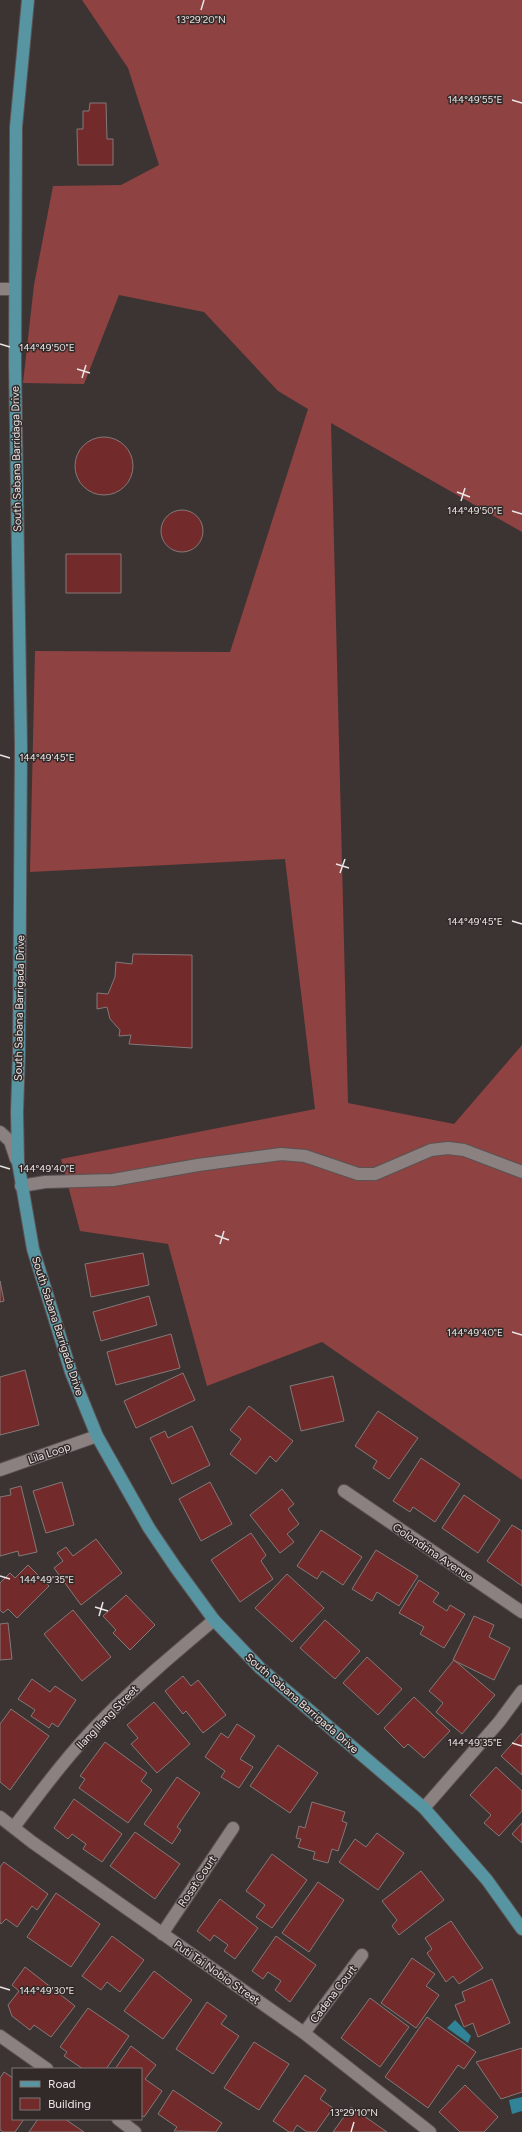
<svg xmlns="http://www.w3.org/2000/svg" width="522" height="2132" viewBox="0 0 522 2132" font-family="Figtree,sans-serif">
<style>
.forest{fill:#8e4241}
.water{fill:#318497}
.building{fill:#732a2a;stroke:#837978}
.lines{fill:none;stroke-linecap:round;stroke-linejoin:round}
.minor-casing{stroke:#5b5353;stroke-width:14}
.major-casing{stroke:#5b5353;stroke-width:14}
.minor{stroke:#8b8180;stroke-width:12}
.major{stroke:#5795a3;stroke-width:12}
.ticks{fill:none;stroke:#eae4e4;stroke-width:1.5}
.labels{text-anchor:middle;stroke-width:3;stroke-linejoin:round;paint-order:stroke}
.street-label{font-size:11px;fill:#eae4e4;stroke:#322a29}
.ticks-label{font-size:10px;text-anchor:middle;fill:#eae4e4;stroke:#322a29;stroke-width:3;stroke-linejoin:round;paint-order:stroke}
</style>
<rect width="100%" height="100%" fill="#3c3433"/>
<!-- forest -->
<path class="forest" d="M82,0H522V532L331,423L348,1103L454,1124L522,1045V1480L322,1342L207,1386L168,1244L80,1231L61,1159L315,1109L285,859L30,872L35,651L230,652L308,409L278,391L204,312L119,295L84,384L23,383L34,285L53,186L121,185L159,165L128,68Z"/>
<!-- water -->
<path class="water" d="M455,2020L471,2036L468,2043L447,2028Z
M522,2097V2111L512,2114L509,2100Z"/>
<!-- building -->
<path class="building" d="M90,103H106L107,139H113V165H78L77,129H83V111H89Z
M75 466a29 29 0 1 1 58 0a29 29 0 1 1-58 0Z
M161 531a21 21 0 1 1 42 0a21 21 0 1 1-42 0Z
M66,554H121V593H66Z
M133,954L192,955V1048L129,1044L131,1035L119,1036L120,1030L110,1019L107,1007L97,1009V993L108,994L115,977L116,962L132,964Z
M143,1253L149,1285L91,1297L85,1264Z
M0,1281L4,1301L0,1302Z
M149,1296L157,1325L101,1341L93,1312Z
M171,1334L180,1368L116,1385L107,1352Z
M25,1370L39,1425L0,1435V1377Z
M183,1373L195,1400L136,1428L124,1401Z
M333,1376L344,1421L301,1431L290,1386Z
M249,1406L293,1441L276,1462L270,1456L256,1474L230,1454L241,1439L230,1430Z
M378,1411L418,1438L389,1479L373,1468L377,1461L355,1446Z
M192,1426L210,1465L172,1484L150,1438L165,1431L168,1438Z
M421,1458L460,1484L435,1522L413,1507L410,1512L393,1501Z
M62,1482L74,1525L46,1533L33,1491Z
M210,1482L232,1524L201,1541L179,1499Z
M21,1486L37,1552L19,1556L18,1551L0,1556V1497L11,1495L10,1489Z
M282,1489L294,1504L288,1509L299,1524L287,1534L294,1542L280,1553L250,1515Z
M464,1495L500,1520L478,1553L442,1528Z
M512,1525L522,1531V1586L487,1561Z
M321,1530L362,1557L343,1585L322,1571L317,1579L297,1566Z
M251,1533L266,1555L261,1561L273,1579L240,1602L211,1560Z
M96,1539L122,1573L81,1605L54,1568L63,1561L57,1553L66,1547L73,1556Z
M376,1550L418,1576L399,1606L377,1592L372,1601L352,1589Z
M28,1565L49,1586L17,1618L8,1609L3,1613L0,1610V1583L10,1573L15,1578Z
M287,1574L324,1608L292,1642L255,1608Z
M419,1580L439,1593L433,1602L447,1611L450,1605L465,1614L444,1648L420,1634L424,1627L399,1613Z
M126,1595L155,1625L130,1650L113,1633L116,1630L103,1616Z
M73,1610L111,1657L82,1681L44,1634Z
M474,1616L494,1625L489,1637L510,1648L494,1680L453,1660Z
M325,1620L360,1651L335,1679L300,1648Z
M8,1623L12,1659L0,1660V1624Z
M367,1657L402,1689L378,1715L343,1683Z
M454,1660L495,1695L462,1734L436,1712L443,1703L429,1691Z
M183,1676L191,1686L198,1680L226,1715L203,1733L186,1711L183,1714L165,1691Z
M32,1679L50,1692L55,1686L76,1700L58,1727L52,1723L49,1728L31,1716L35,1710L18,1699Z
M414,1697L450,1731L424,1758L408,1744L404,1748L384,1728Z
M154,1702L190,1744L157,1773L131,1744L138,1738L127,1725Z
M11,1709L49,1736L10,1790L0,1782V1724Z
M237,1724L255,1736L240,1759L253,1767L239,1788L221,1777L225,1771L205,1757L221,1733L228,1738Z
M522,1733V1775L501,1756Z
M105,1742L147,1773L141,1781L152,1790L128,1823L79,1788L85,1779L80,1776Z
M278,1745L318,1773L290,1813L250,1786Z
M496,1767L522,1791V1811L499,1836L484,1823L491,1815L470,1795Z
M177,1777L200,1793L177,1827L181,1830L172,1844L144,1824Z
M74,1799L122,1834L102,1862L83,1849L86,1844L72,1834L68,1839L54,1828Z
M312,1802L345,1812L342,1821L347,1823L338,1851L332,1849L328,1863L313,1859L315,1852L298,1847L301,1839L296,1838L299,1826L305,1828Z
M522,1823V1843L512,1834Z
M135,1832L180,1864L155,1899L110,1866Z
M377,1833L404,1853L378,1890L339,1862L355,1839L366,1847Z
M272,1854L307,1880L272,1928L256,1917L265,1905L246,1891Z
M4,1862L48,1894L37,1910L32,1906L17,1927L6,1919L1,1924L0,1923V1867Z
M421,1871L444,1900L399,1935L392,1926L397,1920L382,1901Z
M318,1882L344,1900L309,1952L282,1933Z
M56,1893L100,1924L71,1967L27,1937Z
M220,1899L258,1928L235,1959L224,1951L228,1945L214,1935L210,1941L197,1931Z
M451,1921L483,1968L459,1984L453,1976L446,1982L427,1953L432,1949L425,1938Z
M112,1936L144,1960L120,1992L107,1982L101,1990L82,1976Z
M276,1936L316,1965L290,2002L275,1990L281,1981L268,1972L263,1979L252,1971Z
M412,1958L435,1974L426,1986L439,1995L416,2028L381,2003Z
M25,1967L75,2006L51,2037L34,2025L30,2030L12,2016L8,2005L19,1991L12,1985Z
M154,1971L192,2000L163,2039L124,2011Z
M492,1979L510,2023L478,2037L473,2023L464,2027L455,2005L465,2001L462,1992Z
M370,1998L409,2027L380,2067L341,2038Z
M207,2002L227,2016L221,2024L239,2036L213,2074L176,2049Z
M88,2008L129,2036L106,2069H83L64,2056L67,2052L60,2047Z
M427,2017L476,2052L464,2069L458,2065L428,2108L385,2077Z
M254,2042L289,2064L259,2110L224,2088Z
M131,2046L156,2065L145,2079L162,2091L144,2117L141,2115V2069H115Z
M522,2048V2092L501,2099L476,2062Z
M4,2072L13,2078V2119H24L15,2132H3L0,2130V2078Z
M305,2075L326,2090L320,2099L333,2108L316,2132H307L297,2125L293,2132H289L273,2121Z
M465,2085L498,2117L484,2132H460L439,2112Z
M173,2090L222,2123L216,2132L174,2131L177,2127L158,2114Z
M351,2107L387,2132H333Z
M38,2119H65L84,2132H29Z"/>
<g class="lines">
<defs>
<path id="minor" d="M0,289H15
M0,1132L10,1141L16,1159
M21,1186L45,1182L113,1180L198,1165L281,1154L305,1156L358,1174H375L431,1150L448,1148L464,1150L522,1172
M0,1470L97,1436
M344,1491L522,1612
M424,1808L499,1722L522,1691
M0,1817L32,1842L304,2033L430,2132
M14,1827C42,1790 70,1752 103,1719C138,1684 176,1652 214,1620
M162,1934L233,1828
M304,2033L362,1955
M0,2036L47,2069
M118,2119L135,2132"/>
<path id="major" d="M28,0L16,127L15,364L21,747L19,1053L17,1112L18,1162L33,1249L71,1372L97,1436L149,1528L176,1568L214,1620L260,1668L424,1808L487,1880L522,1929"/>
</defs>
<!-- minor casing -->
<use href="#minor" class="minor-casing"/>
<!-- major casing -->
<use href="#major" class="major-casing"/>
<!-- minor -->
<use href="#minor" class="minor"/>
<!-- major -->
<use href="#major" class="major"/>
</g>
<!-- ticks -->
<path class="ticks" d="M201,10L204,0M512,100L522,103M0,344L10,347M77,369L90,373M82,378L86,365M457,492L470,497M461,501L465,488M512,511L522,514M0,755L10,758M336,864L349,868M340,873L345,859M512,921L522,924M0,1166L10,1169M215,1235L229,1240M220,1244L224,1231M512,1332L522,1335M0,1576L10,1579M95,1607L108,1611M99,1616L103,1602M512,1743L522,1746M0,1987L10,1990M351,2132L354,2122"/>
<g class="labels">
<!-- street labels -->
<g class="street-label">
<text transform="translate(16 459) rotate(-91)" y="4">South Sabana Barridaga Drive</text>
<text transform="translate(19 1008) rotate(-89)" y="4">South Sabana Barrigada Drive</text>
<text transform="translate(58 1326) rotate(72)" y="4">South Sabana Barrigada Drive</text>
<text transform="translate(49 1453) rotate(-19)" y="4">Lila Loop</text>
<text transform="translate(433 1552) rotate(34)" y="4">Golondrina Avenue</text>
<text transform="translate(302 1703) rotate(41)" y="4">South Sabana Barrigada Drive</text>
<text transform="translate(107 1717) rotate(-46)" y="4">Ilang Ilang Street</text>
<text transform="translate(197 1881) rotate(-56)" y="4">Rosat Court</text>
<text transform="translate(217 1972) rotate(35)" y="4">Puti Tai Nobio Street</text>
<text transform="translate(333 1994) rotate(-53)" y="4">Cadena Court</text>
</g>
</g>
<g class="ticks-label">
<text x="201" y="23">13°29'20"N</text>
<text x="475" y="103">144°49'55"E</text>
<text x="47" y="351">144°49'50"E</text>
<text x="475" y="514">144°49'50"E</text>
<text x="47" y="761">144°49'45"E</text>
<text x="475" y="925">144°49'45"E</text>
<text x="47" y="1172">144°49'40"E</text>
<text x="475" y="1336">144°49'40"E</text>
<text x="47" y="1583">144°49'35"E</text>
<text x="475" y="1746">144°49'35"E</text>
<text x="47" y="1994">144°49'30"E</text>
<text x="354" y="2116">13°29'10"N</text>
</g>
<!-- legend -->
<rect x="12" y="2068" width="130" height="52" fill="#322a29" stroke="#7c7474"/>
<rect x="20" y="2081" width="20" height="6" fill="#5795a3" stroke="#7c7474"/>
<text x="48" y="2088" font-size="12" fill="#eae4e4">Road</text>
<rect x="20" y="2098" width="20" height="12" fill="#732a2a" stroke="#7c7474"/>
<text x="48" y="2108" font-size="12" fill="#eae4e4">Building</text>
</svg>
